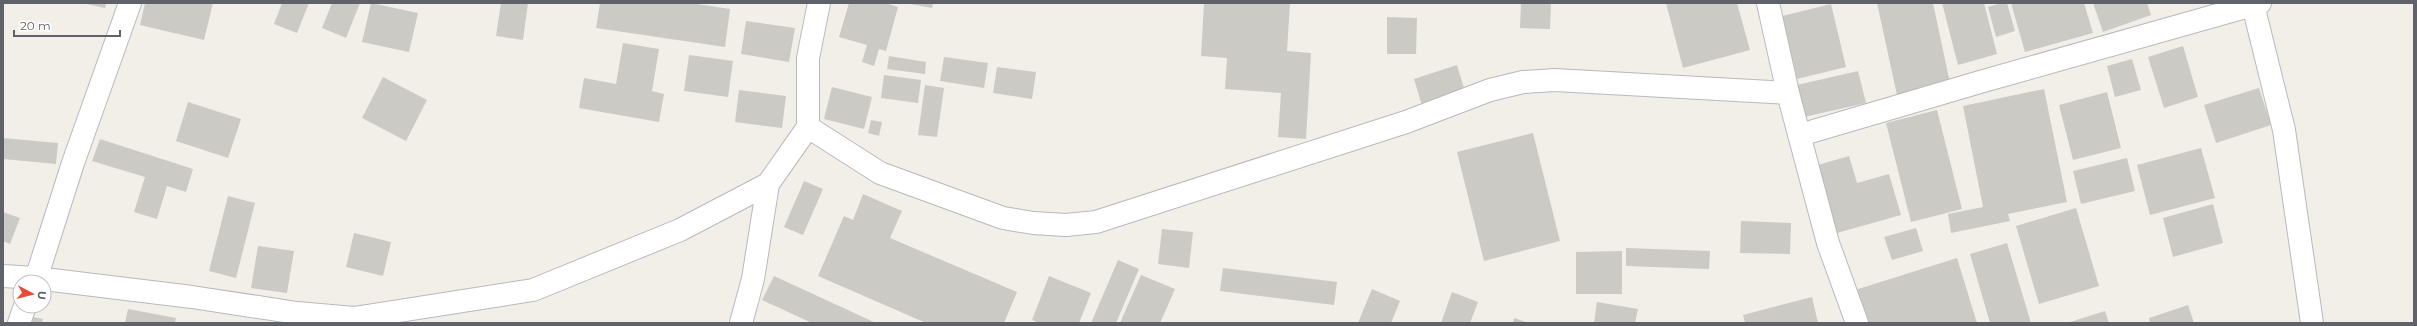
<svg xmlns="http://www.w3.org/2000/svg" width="2417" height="326" viewBox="0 0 2417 326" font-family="Montserrat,sans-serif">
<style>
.building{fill:#cccac5}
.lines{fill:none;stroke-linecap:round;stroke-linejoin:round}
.minor-casing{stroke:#b8b9be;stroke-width:24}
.minor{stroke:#fff;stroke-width:22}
</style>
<rect width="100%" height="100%" fill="#f1efe8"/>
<!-- building -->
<path class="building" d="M82,3H106L105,8Z
M145,3H213L204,40L140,25Z
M282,3H309L297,33L274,24Z
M332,3H360L346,38L322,28Z
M371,3L418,13L409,52L362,42Z
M501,3H528L523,40L496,36Z
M600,3H691L730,9L725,47L596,28Z
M849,3H885L898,7L886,51L879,49L874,66L862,62L867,45L839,37Z
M905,3H933L932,8Z
M1204,3H1290L1287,51L1311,53L1306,139L1278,137L1281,93L1225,89L1227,58L1201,56Z
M1521,3H1551L1550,29L1520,28Z
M1666,3H1737L1750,50L1683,68Z
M1877,3H1933L1950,83L1897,95Z
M1942,3H1984L1997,54L1958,65Z
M2001,3H2007L2015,31L1996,37L1988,7Z
M2011,3H2084L2093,33L2025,52Z
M2093,3H2147L2151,15L2103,32Z
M1831,4L1846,67L1797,79L1782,16Z
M1387,17L1417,18L1416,54H1387Z
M746,21L795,28L789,62L741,54Z
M623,43L659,49L652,91L664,94L659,122L579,108L584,78L616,84Z
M2183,46L2198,97L2164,108L2148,57Z
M689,55L733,61L728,97L684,91Z
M889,56L926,62L925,74L887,69Z
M944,57L988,63L984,88L940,81Z
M2132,59L2141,90L2115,97L2107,66Z
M1457,65L1466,95L1423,109L1414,79Z
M997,67L1036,72L1032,99L993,93Z
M1858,71L1866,103L1804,117L1797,85Z
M884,75L921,80L918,103L881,98Z
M383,77L427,100L406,141L362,118Z
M925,85L944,88L937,137L918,135Z
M832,87L872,97L864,129L824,119Z
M2259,88L2271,125L2216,143L2204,105Z
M2044,89L2067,202L2008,214L2010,221L1951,233L1948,214L1983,207L1963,106Z
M739,90L786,96L782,128L735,122Z
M2107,92L2121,148L2073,160L2059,105Z
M188,102L241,119L228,158L176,141Z
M1937,110L1962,209L1911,222L1886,123Z
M871,120L882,122L879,136L868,133Z
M1533,133L1560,241L1484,261L1457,152Z
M3,138L58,143L56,164L3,159Z
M100,139L193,169L186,192L167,186L157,219L134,212L145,177L92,161Z
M2201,148L2215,198L2150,215L2137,165Z
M1849,156L1857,183L1889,174L1901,215L1837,233L1818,165Z
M2127,158L2135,191L2081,204L2073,171Z
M804,181L823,189L803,235L784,227Z
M863,194L902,211L890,238L1017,292L1004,323H926L818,276L844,216L853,220Z
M228,196L255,203L236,278L209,271Z
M2213,204L2223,243L2173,257L2163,218Z
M2076,208L2099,286L2039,304L2016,226Z
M3,212L20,218L10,244L3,241Z
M1741,221L1791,223L1790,254L1740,253Z
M1916,228L1923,251L1892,260L1884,237Z
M1162,229L1193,232L1189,268L1158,264Z
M354,233L391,242L383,276L346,267Z
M2007,243L2031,323H1990L1970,254Z
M258,246L294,251L287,293L251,288Z
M1626,248L1710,251L1709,269L1626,266Z
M1622,251V294H1576V252Z
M1957,258L1977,323H1865L1855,290Z
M1118,260L1139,269L1116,323H1091Z
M1223,268L1337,282L1334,305L1220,291Z
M1141,275L1175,289L1160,323H1120Z
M774,276L876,323H812L762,300Z
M1049,276L1091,293L1079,323H1040L1032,320Z
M1372,289L1400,301L1391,323H1358Z
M1452,292L1478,302L1470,323H1441Z
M1812,297L1818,323H1745L1743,315Z
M1597,302L1638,309L1635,323H1594Z
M2188,305L2194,323H2150L2149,318Z
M128,309L176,318L175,323H125Z
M2105,311L2109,323H2067Z
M28,316L43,319L42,323H27Z
M1514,318L1529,323H1513Z"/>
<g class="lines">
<defs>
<path id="minor" d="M1768,3L1788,93L1828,243L1857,323
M2253,5L2284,130L2312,323
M808,127V58L819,3
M1800,135L1980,82L2260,3
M3,276L36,278L192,297L297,313L354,318L533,290L680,230L768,184L808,127L880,173L1003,218L1033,223L1066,225L1096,222L1406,122L1490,90L1523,82L1555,80L1788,93
M35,282L73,163L130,3
M19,323L25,306
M741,323L753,279L768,184"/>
</defs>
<!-- minor casing -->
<use href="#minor" class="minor-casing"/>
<!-- minor -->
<use href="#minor" class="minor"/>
</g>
<!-- border -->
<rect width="2417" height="326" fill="none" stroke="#5f6268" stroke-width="8"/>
<!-- north arrow -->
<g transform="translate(32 294) rotate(97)"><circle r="19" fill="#ffffff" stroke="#bfc0c3"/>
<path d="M0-3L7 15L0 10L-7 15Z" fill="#ea4934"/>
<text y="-6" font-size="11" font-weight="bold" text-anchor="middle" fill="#5f6268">U</text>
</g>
<!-- scale -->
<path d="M14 30v6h106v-6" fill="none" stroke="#5f6268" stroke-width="2"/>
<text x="20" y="30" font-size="12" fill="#5f6268" stroke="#ffffff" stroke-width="3" paint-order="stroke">20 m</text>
</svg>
